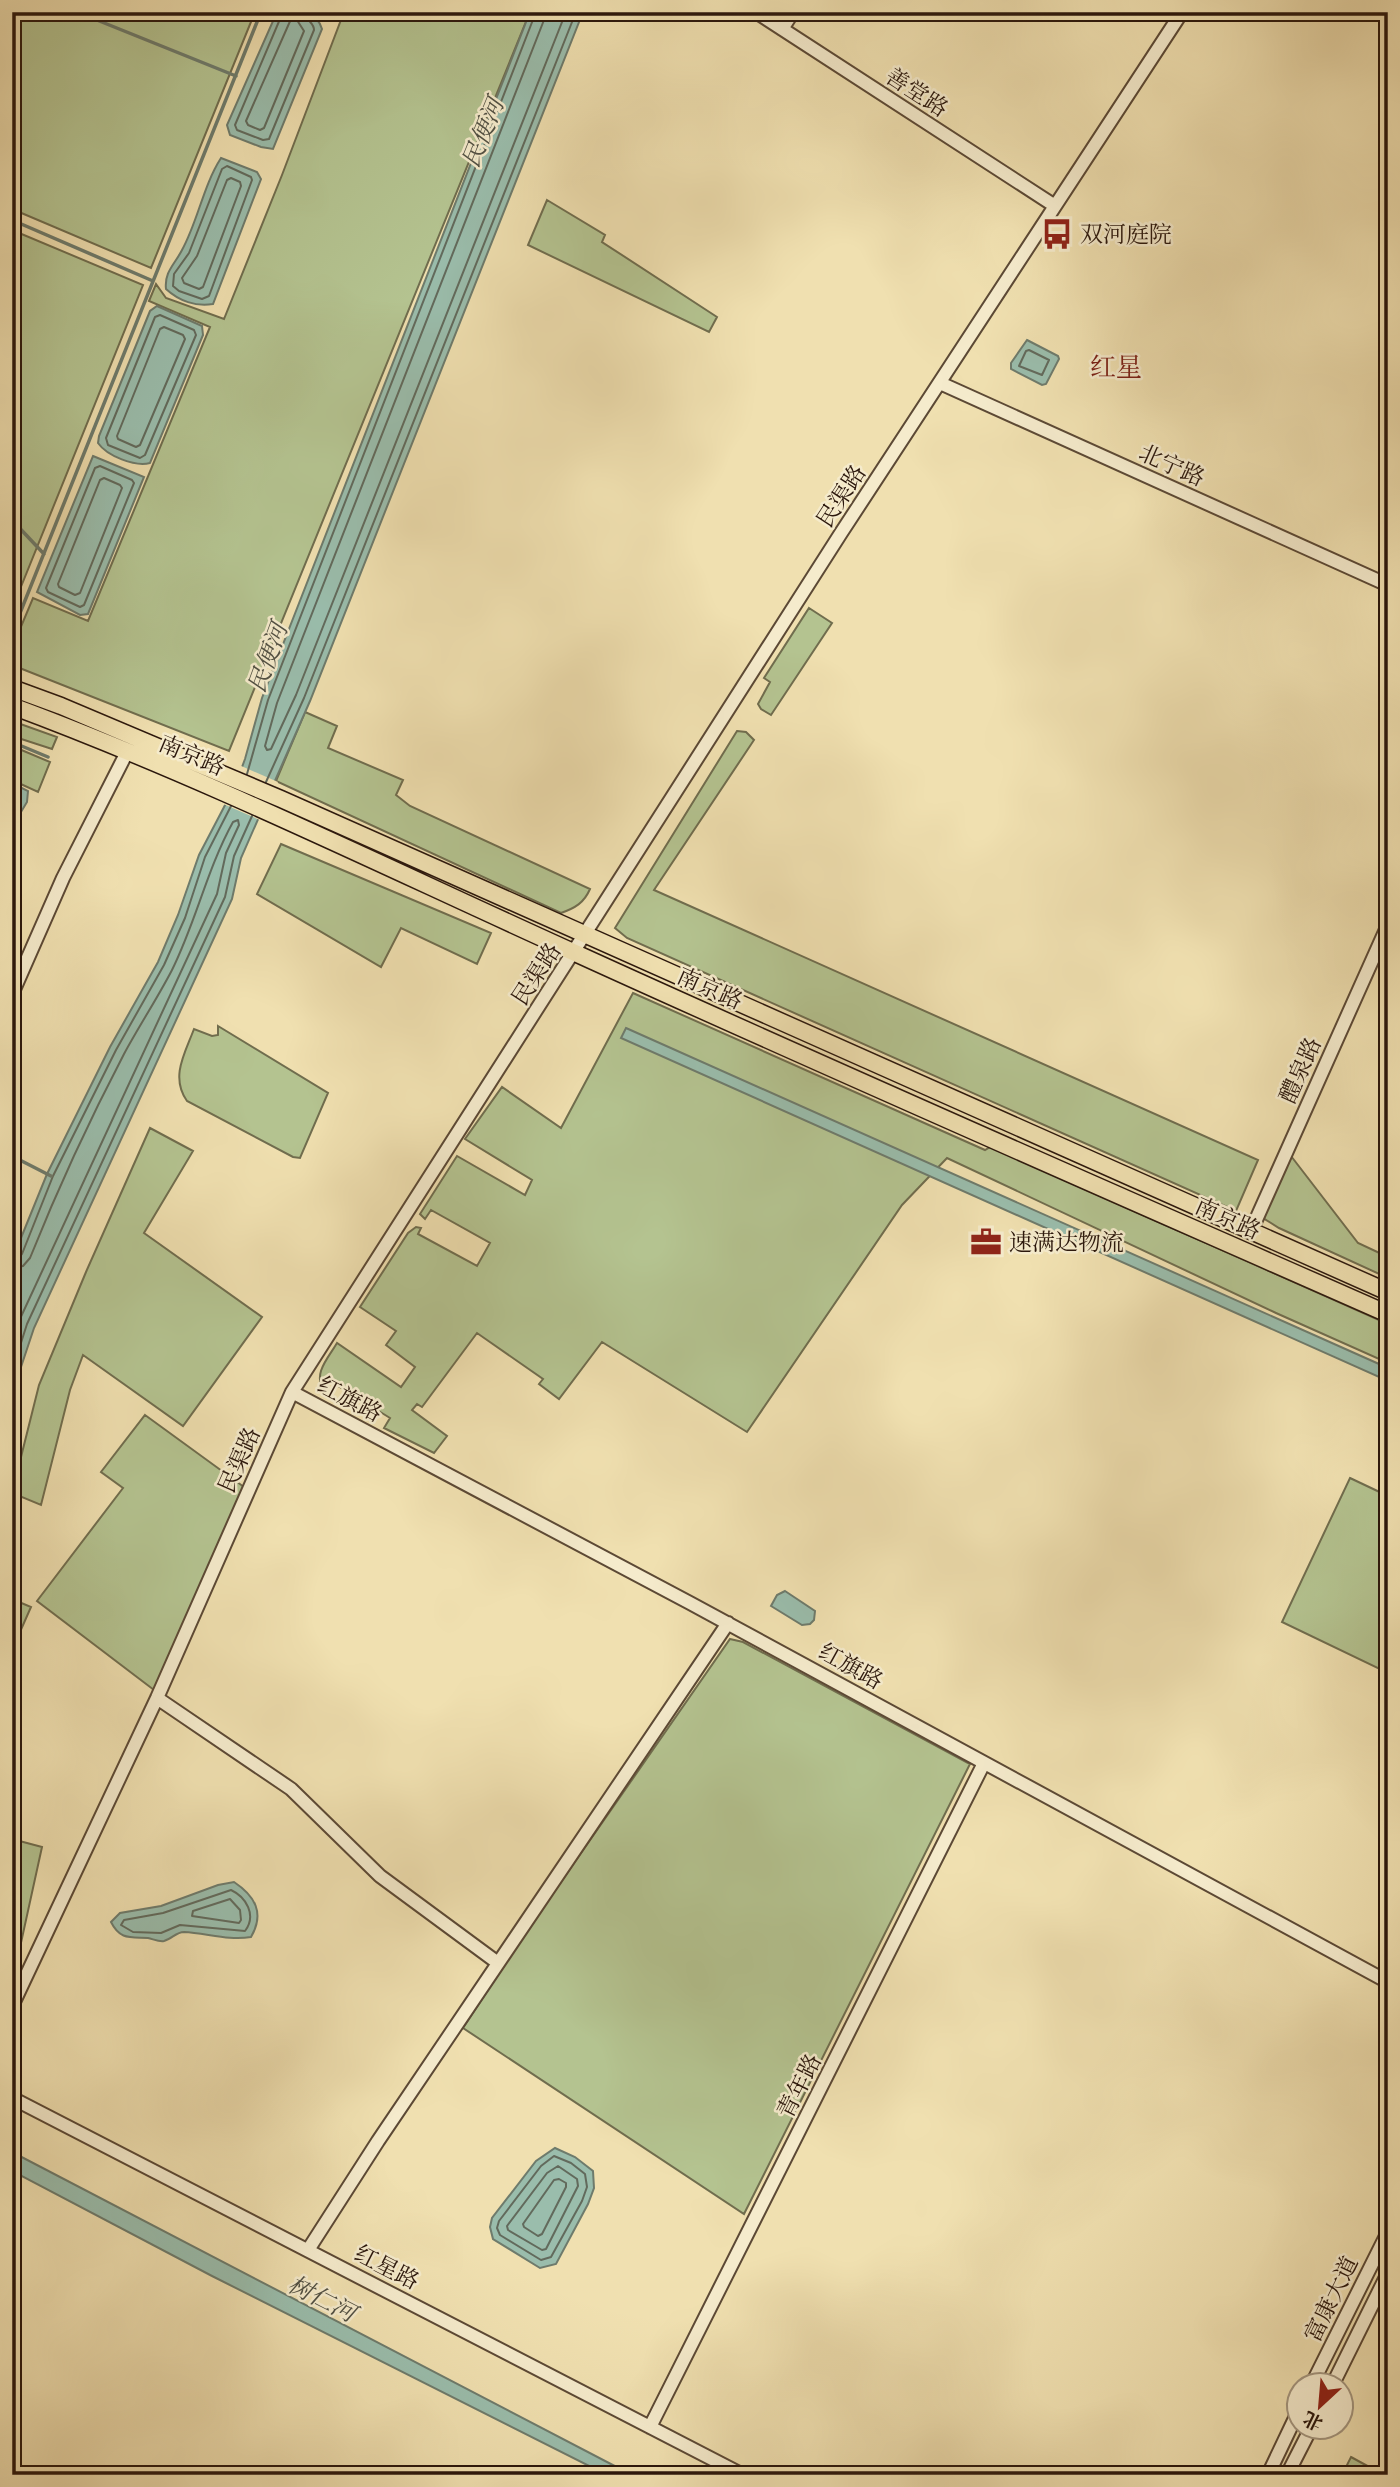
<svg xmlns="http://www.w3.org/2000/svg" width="1400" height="2487" viewBox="0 0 1400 2487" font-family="'Libre Caslon Text','Noto Serif SC',serif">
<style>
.green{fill:#b4c390;stroke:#706d4e;stroke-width:2}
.water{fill:#9abdac;stroke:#6e7b6c;stroke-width:2}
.pier{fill:#f0e0b0}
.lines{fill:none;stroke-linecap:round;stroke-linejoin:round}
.shore{stroke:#626a5c;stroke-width:2}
.stream{stroke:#6e7b6c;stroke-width:3.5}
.minor-casing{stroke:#5c4935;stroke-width:16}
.major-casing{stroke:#2b170c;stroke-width:19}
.minor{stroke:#f5ebcc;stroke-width:12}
.major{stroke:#f0e0b0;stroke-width:16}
.labels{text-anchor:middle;stroke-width:5;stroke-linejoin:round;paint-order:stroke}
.street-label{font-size:23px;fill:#2b170c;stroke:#f5ebcc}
.poi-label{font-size:23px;fill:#2b170c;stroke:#f5ebcc;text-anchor:start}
.water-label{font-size:24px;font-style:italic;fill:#525144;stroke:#f5ebcc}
.quarter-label{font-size:26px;fill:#7a1f14;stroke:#f5ebcc}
</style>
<rect width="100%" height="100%" fill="#f0e0b0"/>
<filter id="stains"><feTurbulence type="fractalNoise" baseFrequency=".00286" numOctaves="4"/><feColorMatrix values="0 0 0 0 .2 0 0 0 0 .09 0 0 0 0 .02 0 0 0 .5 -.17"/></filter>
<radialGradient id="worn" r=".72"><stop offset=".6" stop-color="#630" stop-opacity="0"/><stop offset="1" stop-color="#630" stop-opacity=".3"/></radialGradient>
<!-- green -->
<path class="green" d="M12,12H255L151,268L12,209Z
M344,12H530L229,751L12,665V648L33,598L88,621L210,327L149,301L156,284L166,298L224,319L282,175Z
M547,200L605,235L602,242L717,317L709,332L528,245Z
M12,230L143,285L12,609Z
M809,608L832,623L771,715L761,709L758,704L770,682L764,678Z
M305,712L337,726L328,748L403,780L396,795L410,806L590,889C584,903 575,908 561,913L276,781Z
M12,721L57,737L52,749L12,736Z
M737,731L746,732L754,740L654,890L1258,1160L1236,1211L627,938L615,928Z
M12,746L50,762L38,792L12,780Z
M281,844L491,933L477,964L401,928L381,967L257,894Z
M633,993L985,1150L990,1147L1388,1324V1363L1276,1313L947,1158L902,1205L747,1432L602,1342L559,1399L539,1384L543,1379L477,1333L422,1407L417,1404L412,1410L447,1436L434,1453L384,1428L390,1418L330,1381L324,1390C312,1374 329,1357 337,1343L401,1387L415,1367L386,1345L396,1331L360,1307L408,1233L416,1227L421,1228L418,1234L477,1266L490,1243L431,1210L425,1219L420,1214L457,1156L525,1195L532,1180L465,1139L502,1087L561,1128Z
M218,1026L328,1093L300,1158L293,1157L187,1101C170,1077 185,1053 194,1029L212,1036L218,1035Z
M150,1128L193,1151L144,1233L262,1317L183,1426L83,1355L70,1390L41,1505L12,1493L39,1385L86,1272Z
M1291,1156L1358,1243L1388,1257V1278L1279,1228L1263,1218Z
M145,1415L244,1487L154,1690L37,1601L123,1488L101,1472Z
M1350,1478L1388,1496V1673L1282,1622Z
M12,1599L31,1607L12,1650Z
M730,1639L743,1642L970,1764L744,2214L463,2028L526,1932Z
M12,1839L42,1847L19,1952L12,1951Z
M1351,2457L1384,2475H1357L1345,2469Z"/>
<!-- water -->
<path class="water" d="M277,12C295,12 316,8 322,29L273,149L261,147L230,135L227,125Z
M530,12H583L310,701L241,858L232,899L34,1328L12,1394V1260L47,1174L110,1047L158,962L178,915L199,855L235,786L245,759L262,698Z
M221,158L257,172L261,179L213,304C196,307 179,301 166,289C164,272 175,264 182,250C198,221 203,186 221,158Z
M157,306L202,326L203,335L150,463C135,467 107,456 98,443L99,436L150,311Z
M1027,340L1058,356L1059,359L1046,384L1042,385L1011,369V363Z
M93,456L144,477L88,614L80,615L37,592Z
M12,783L28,791L27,802L12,827Z
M626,1028L1388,1368V1381L621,1038Z
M785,1591L815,1611L814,1620L810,1624L802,1625L771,1606L777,1595Z
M234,1882C255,1896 265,1913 251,1937C229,1941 206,1933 184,1932C176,1932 172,1939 164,1941C159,1942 153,1939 148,1938C130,1937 120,1940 111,1922L120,1913L161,1906L218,1885Z
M555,2148L575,2157L593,2171L594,2188L588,2204L556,2264L540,2268L493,2239L490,2227L492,2218L536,2161Z
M12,2152L632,2475H607L212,2276L12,2171Z"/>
<!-- pier -->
<path class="pier" d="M239,765L278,782L262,821L221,803Z"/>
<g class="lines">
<!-- shore -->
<path class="shore" d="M283,12L235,125L237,130L263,140L269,139L314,30C314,22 305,21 306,12
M545,12L544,20L277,703L265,746L267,750L271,749L296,695L566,12
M295,17L304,31L264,128L260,130L248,125L246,121L291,19Z
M227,166L251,177L252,180L209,296L202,299L179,291L173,286L174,274L189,253L222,169Z
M231,178L240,182L241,186L203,287L199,289L184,283L182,278L197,256L227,180Z
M160,315L194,330L196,335L145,455L140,458L108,445L106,438L155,317Z
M164,327L183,335L185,339L140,445L136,447L118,439L117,436L160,329Z
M1029,350L1049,360L1042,375L1019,366L1026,351Z
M100,466L132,480L134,483L84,605L80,607L48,592L46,588L95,468Z
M104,478L120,485L122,488L80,593L75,595L59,587L58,584L100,480Z
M247,774L268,700L536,12
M266,782L304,698L576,12
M12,1259H18L22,1254L53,1176L116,1050L164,965L185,918L205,857L231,806
M12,1268L23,1266L30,1258C58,1188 89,1121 124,1054C139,1026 157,999 172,970C196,922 207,869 233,822L238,820L239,825L226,853L217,894L19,1321L12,1342
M12,1371L27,1324L225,897L234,856L252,816
M231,1890C246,1897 257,1915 245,1931L180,1925L161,1933L133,1932L121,1925L124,1920L163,1913Z
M230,1899L240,1910L241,1920L239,1923L192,1916L193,1911Z
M554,2156L571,2163L585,2174L587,2187L582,2201L551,2257L541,2260L500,2235L497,2228L499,2221L541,2166Z
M558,2166L577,2179L578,2186L546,2249L542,2250L508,2230L507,2226L547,2173Z
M559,2179L566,2183V2187L542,2234L538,2236L524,2227L523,2224L554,2180Z"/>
<!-- stream -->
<path class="stream" d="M77,12L236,76
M12,220L153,281
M12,520L44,554
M12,633L261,12
M12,742L48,757
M12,1156L51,1176"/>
<defs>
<path id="minor" d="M756,12L1055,206
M782,29L793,12
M940,383L1388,585
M12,994L63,878L127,752
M1251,1231L1388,925
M292,1392L690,1603L1388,1982
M157,1698L291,1789L380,1876L498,1963
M12,2006L157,1698L292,1392L841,533L1182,12
M12,2098L743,2475
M308,2250L378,2141L728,1623
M1311,2386L1388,2232
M1332,2386L1388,2273
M650,2427L984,1763
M1268,2475L1298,2412
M1287,2475L1311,2428"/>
<path id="major" d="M12,688L61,706L281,799L1388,1292
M12,706C203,777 387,868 573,952C843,1075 1116,1194 1388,1314"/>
</defs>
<!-- minor casing -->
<use href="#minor" class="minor-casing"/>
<!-- major casing -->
<use href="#major" class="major-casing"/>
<!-- minor -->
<use href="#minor" class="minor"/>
<!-- major -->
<use href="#major" class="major"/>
</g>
<!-- icons -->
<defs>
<symbol id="bus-bare" viewBox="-9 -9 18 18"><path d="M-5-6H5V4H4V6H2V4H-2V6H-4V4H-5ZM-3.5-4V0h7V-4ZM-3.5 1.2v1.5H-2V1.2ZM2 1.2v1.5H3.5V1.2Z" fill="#8f2418" stroke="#f5ebcc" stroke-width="2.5" paint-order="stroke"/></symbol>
<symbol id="office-bare" viewBox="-9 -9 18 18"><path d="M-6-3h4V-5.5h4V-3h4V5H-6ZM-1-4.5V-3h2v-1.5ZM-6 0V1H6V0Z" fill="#8f2418" stroke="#f5ebcc" stroke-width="2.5" paint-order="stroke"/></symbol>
</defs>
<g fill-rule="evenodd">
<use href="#bus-bare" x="1035" y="212" width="44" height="44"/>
<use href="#office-bare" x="964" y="1220" width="44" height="44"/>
</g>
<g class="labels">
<!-- street labels -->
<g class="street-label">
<text transform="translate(917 92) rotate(33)" y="8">善堂路</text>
<text transform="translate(1172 465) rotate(24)" y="8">北宁路</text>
<text transform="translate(841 496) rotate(-57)" y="8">民渠路</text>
<text transform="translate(192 755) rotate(23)" y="8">南京路</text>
<text transform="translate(536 974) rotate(-57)" y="8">民渠路</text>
<text transform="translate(710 988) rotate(24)" y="8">南京路</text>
<text transform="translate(1300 1070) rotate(-66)" y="8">醴泉路</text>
<text transform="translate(1228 1218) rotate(24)" y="8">南京路</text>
<text transform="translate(350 1399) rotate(28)" y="8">红旗路</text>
<text transform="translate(239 1460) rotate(-66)" y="8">民渠路</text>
<text transform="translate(851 1666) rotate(29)" y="8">红旗路</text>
<text transform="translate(799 2086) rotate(-63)" y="8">青年路</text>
<text transform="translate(387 2267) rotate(27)" y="8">红星路</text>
<text transform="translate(1331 2299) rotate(-64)" y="8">富康大道</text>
</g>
<!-- poi labels -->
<g class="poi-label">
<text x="1080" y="242">双河庭院</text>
<text x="1009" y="1250">速满达物流</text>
</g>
<!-- water labels -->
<g class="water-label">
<text transform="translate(483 133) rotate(-68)" y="8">民便河</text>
<text transform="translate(268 658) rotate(-70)" y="8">民便河</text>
<text transform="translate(322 2299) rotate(27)" y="8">树仁河</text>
</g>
<!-- quarter labels -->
<g class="quarter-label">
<text x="1116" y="376">红星</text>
</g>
</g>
<!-- margin -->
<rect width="1400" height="2487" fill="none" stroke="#f0e0b0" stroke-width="42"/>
<rect x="14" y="14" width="1372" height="2459" fill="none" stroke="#2b170c" stroke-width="3.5"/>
<rect x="21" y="21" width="1358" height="2445" fill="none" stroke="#2b170c" stroke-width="2"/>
<!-- north arrow -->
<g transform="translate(1320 2406) rotate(206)"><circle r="33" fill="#f5ebcc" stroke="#a4967f" stroke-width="2"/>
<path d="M0-5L12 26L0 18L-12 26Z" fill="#8f2418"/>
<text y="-10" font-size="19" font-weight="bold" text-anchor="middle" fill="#2b170c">北</text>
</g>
<rect width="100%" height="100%" filter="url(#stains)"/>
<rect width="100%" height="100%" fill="url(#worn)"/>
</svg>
